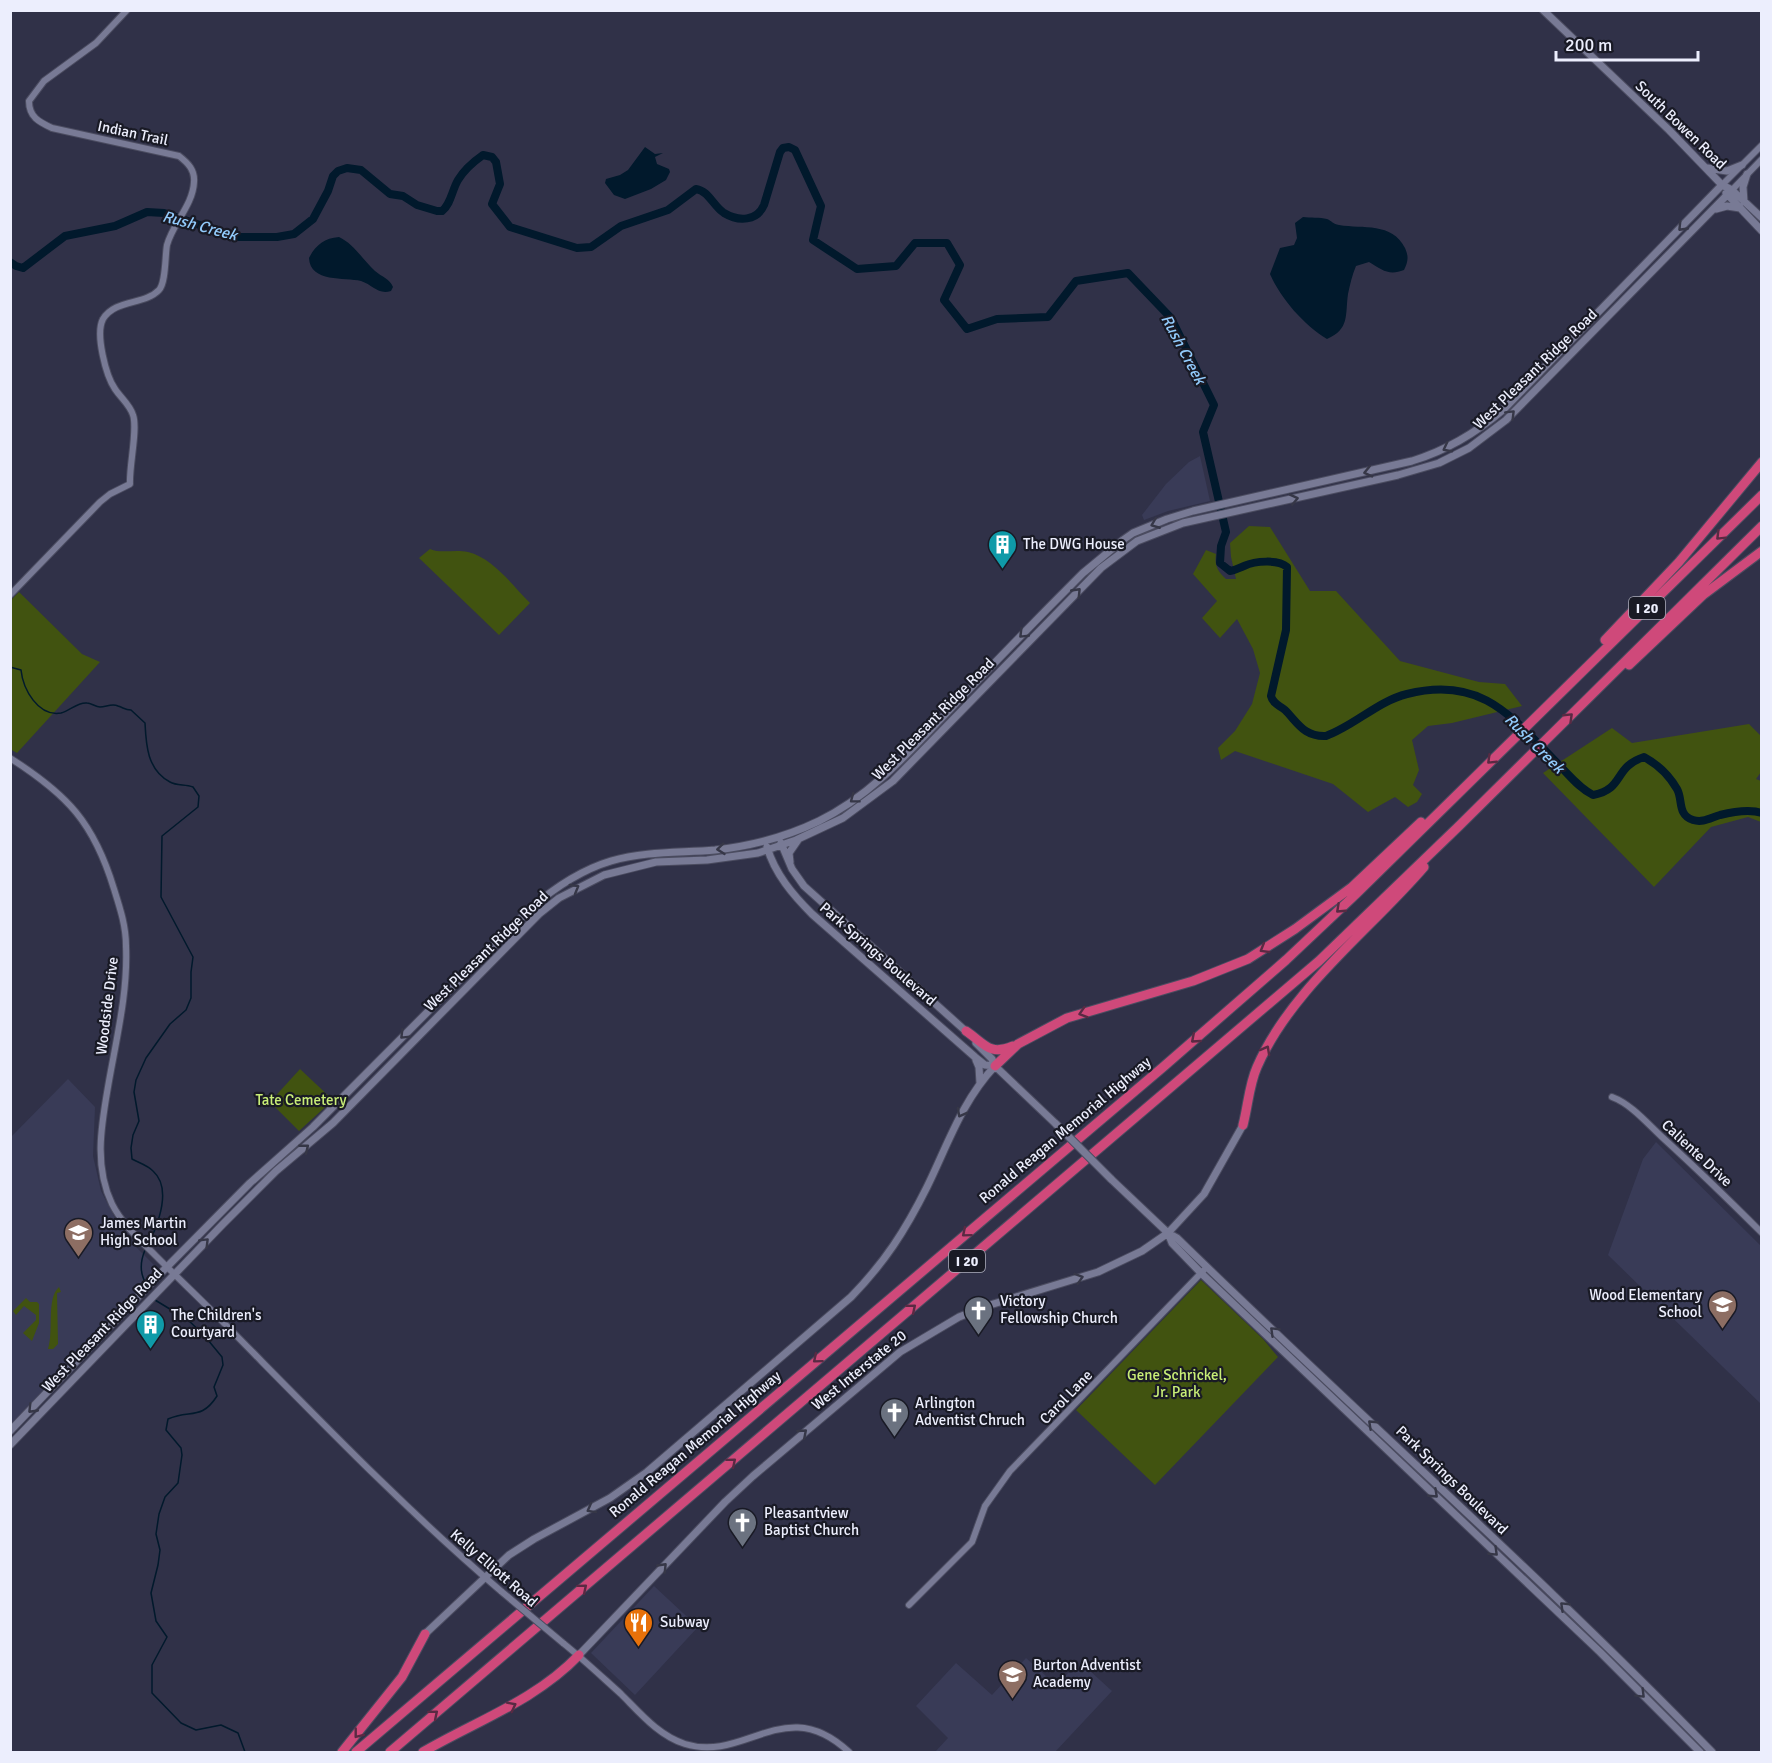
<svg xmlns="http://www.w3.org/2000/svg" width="1772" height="1763" viewBox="0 0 1772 1763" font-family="Signika,sans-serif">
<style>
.built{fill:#393b57}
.green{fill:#415310}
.water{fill:#01192c}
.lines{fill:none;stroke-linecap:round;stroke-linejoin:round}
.stream{stroke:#01192c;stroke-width:1.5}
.river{stroke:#01192c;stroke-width:8}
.tertiary-casing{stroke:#4b4c60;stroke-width:8}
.secondary-casing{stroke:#4b4c60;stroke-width:9}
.motorway-casing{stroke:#4b4c60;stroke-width:11}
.tertiary{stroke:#787a95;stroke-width:6}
.secondary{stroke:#787a95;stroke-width:7}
.motorway{stroke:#cf497a;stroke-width:9}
.tertiary-bridge-casing{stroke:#4b4c60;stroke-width:8;stroke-linecap:butt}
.secondary-bridge-casing{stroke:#4b4c60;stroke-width:9;stroke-linecap:butt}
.tertiary-bridge{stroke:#787a95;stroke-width:6}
.secondary-bridge{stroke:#787a95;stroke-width:7}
.oneway{stroke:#363747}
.oneway2{stroke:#592a43}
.labels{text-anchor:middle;stroke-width:4.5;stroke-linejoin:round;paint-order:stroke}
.shield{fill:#191a25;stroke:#adaebc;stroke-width:1.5}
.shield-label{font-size:14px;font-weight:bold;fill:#eceefd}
.street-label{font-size:15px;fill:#eceefd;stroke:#191a25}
.poi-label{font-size:15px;fill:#eceefd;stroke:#191a25;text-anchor:start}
.park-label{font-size:15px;fill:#c9ee77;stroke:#191a25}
.water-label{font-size:16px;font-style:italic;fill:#92cbfc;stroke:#191a25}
</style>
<rect width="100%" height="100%" fill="#303148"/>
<!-- built -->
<path class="built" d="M1200,456L1210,501L1168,511L1144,520L1142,515L1166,484L1189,462Z
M68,1079L95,1107L93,1156L101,1191L114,1216L134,1245L159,1270L11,1425V1137Z
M1656,1142L1761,1246V1404L1608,1255L1643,1159Z
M654,1586L698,1627L635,1695L591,1653Z
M1026,1658L1057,1686L1068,1673L1089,1670L1112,1691L1055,1752H935L948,1738L916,1706L956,1663L992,1695Z"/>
<!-- green -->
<path class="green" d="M1249,526L1270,527L1310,591H1336L1400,661L1479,682L1505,684L1522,706L1452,723L1428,726L1412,740L1419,770L1413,785L1422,794L1417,802L1408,807L1395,797L1368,812L1333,784L1235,751L1221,760L1218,748L1235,731L1252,704L1260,673L1253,649L1237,619L1220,638L1202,618L1217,601L1193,574L1206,550L1216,554C1214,565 1218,572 1226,579H1236L1231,557L1230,543Z
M430,549C442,554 454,549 468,552C493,558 512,585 530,603L499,635L419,558Z
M19,592L82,654L100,662L17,753L10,749V601Z
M1749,724L1761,736V772L1756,779L1761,781V822L1748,817L1711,827L1654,887L1543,773L1612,728L1632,743Z
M300,1069L333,1100L299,1131L270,1102Z
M1201,1280L1263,1339L1278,1357L1155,1485L1076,1410Z
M59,1287L61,1292L57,1293L58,1344L53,1349H48C54,1330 46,1299 59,1287Z
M26,1298L30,1302H37L39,1304V1323L32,1341L23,1333L36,1320V1315L24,1306L16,1315L13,1311Z"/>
<!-- water -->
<path class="water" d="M645,147L655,154L663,153L655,157L657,164L669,169L670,172L666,180L651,189L625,199L614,195L605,183L606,179L620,175L628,170Z
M1303,217C1310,218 1320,217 1327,219C1332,221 1333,224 1339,225C1363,229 1392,222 1405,248C1409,257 1408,262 1404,270C1389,276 1382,270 1369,262L1356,266C1352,275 1350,285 1348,294C1345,315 1350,329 1327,339C1304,325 1281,299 1270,274L1280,248L1294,245L1297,238L1295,223Z
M339,237C354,244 363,260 375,271C382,277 390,279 393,287L391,291C378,295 373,285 361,281C345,277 310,283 309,258C315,246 324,238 339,237Z"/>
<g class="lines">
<!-- stream -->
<path class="stream" d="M10,667L21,670C23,689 38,717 61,713C70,711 77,702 87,703C91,703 96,707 100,707C106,707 112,703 118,706C124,708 125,710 131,710L145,723C146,744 147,770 170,782C177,786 185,784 193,787L199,796L198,807L162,836L161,897L193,957L191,972V998L186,1010L170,1024L146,1058L136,1080L134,1092L139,1121L133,1135L131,1148L132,1159C139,1163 147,1165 153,1171C172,1188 158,1224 149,1243
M145,1250C140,1262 140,1275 147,1285
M155,1300L188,1320L203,1334L222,1357L223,1365L214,1387L217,1396C201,1421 190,1409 168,1419L166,1430L181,1448L182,1455L178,1483L165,1497L159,1514L156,1534L160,1550L158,1565L151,1593L156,1621L167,1637L152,1665V1693L181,1723L196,1730L221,1725L238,1733L245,1752"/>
<!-- river -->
<path class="river" d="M10,262L16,266L23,268L65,236L115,226L147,212L164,213L235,237H277L294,234L313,219L328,191L333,176L338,171L347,168L361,170L390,194L403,196L417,205L437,211H442C451,204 452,190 458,180C464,170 473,162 483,155L492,157L496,162L500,184L492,204L510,227L577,248L591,247L621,226L668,210L696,189C709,191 713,206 724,213C739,222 757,221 764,205L780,152L783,148L789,147L795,150L821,206L813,240L857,269L896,266L915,243H947L960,265L944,300L967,329L997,319L1048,317L1076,281L1128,273L1171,318L1214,405L1203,432L1226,532L1221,546L1220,563L1230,571C1236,570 1239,568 1244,566C1255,561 1278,559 1287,567L1286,630L1271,696C1273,704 1279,705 1285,710C1298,723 1304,737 1326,736C1354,726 1378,701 1407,694C1482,675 1512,717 1559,765C1570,776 1579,788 1593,795C1625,789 1613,767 1644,757C1657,764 1669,775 1677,789C1683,799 1677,815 1693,820C1703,823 1710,818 1720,815C1732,812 1750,809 1762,813"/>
<defs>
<path id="tertiary" d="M1722,185L1762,145
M1732,190L1762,159
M10,595L100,502L110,494L130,484C129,466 138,429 133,415C130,405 121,398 115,389C106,376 95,334 103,319C115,299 145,305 159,290C166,283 165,255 167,245C173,223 193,205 194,182C195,170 188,163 179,156L52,128C39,122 29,117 29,101L44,81L96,43L127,10
M10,758C68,795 94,823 114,889C120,908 126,926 126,946C128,991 117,1036 109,1081C102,1122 93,1164 112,1204C122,1224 140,1240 156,1256C176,1276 196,1295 216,1315C309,1409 401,1506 502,1592
M1612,1097C1631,1104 1647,1123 1662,1137C1696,1168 1729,1200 1762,1233
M909,1605L972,1542L985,1506L1010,1471L1204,1270
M563,1643C583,1659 602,1677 621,1694C640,1713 659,1736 685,1744C746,1763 785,1692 849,1752"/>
<path id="secondary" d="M1543,10L1669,130L1722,185L1732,190L1762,218
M1707,168L1727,171L1742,165
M1726,193L1762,231
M1744,202L1743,187L1747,174
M1716,209L1727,206L1740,208
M781,843L792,869L804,886L969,1034
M767,847C775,874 793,895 812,914L975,1057L985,1065L995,1066
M790,862L789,853L798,840
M976,1043L992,1059L995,1066L1056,1124
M976,1060L979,1067L980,1083
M1111,1179L1168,1233L1177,1238C1354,1411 1540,1575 1712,1752
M1168,1233L1172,1243L1201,1273L1600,1652L1700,1752
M10,1431L155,1279L250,1183L313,1127L530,909C554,888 581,870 611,861C646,851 680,853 715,850C751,846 786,837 819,821C875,794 916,744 959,700C1000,657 1041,615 1083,573L1123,540L1133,533L1167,519L1193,511L1412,461C1448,450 1476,433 1504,409L1722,185
M10,1445L223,1224L276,1171L333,1123L539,914L559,898L604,875L656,862L707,860L758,853L796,840L843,818L893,781L1101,568L1137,541L1183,523L1398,475L1439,463L1469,448L1506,420L1732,190
M425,1634L509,1555L534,1539L610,1498L647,1472L851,1297C885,1262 905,1231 927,1187C948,1144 962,1101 995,1066
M579,1655L725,1502L753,1476L900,1352L959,1317L990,1305L1098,1272L1142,1251L1168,1233L1204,1194L1243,1125"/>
<path id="motorway" d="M1605,640L1679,562L1762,462
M1629,665L1703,595L1762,551
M966,1031C985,1044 989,1056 1013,1046
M995,1066L1018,1044L1067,1018L1193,981L1248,959L1295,929L1352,887L1421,822
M1243,1125C1248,1106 1249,1085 1257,1067C1291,989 1369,931 1424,867
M342,1752L402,1677L425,1634
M356,1752L1162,1068L1286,960L1356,894L1762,495
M390,1752L1319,961L1459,826L1762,526
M423,1752C476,1721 535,1701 579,1655"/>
</defs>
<!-- tertiary casing -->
<use href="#tertiary" class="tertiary-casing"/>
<!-- secondary casing -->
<use href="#secondary" class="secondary-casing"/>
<!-- motorway casing -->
<use href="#motorway" class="motorway-casing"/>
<!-- tertiary -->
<use href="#tertiary" class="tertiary"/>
<!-- secondary -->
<use href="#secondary" class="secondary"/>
<!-- motorway -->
<use href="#motorway" class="motorway"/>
<defs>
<path id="tertiary-bridge" d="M502,1592L563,1643"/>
<path id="secondary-bridge" d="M1056,1124L1111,1179"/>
</defs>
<!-- tertiary-bridge casing -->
<use href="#tertiary-bridge" class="tertiary-bridge-casing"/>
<!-- secondary-bridge casing -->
<use href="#secondary-bridge" class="secondary-bridge-casing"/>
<!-- tertiary-bridge -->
<use href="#tertiary-bridge" class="tertiary-bridge"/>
<!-- secondary-bridge -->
<use href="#secondary-bridge" class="secondary-bridge"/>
</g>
<!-- one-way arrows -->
<defs><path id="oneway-chevron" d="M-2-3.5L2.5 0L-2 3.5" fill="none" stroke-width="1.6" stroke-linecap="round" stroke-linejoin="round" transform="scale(1.5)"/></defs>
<g class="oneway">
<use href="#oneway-chevron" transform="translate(1682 227) rotate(134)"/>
<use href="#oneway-chevron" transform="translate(1511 414) rotate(-45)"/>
<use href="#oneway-chevron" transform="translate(1447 448) rotate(153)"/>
<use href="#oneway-chevron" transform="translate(1368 472) rotate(167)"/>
<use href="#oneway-chevron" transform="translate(1294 499) rotate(-13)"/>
<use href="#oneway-chevron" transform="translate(1155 524) rotate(158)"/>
<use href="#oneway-chevron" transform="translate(1077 592) rotate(-46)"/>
<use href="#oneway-chevron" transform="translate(1023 634) rotate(135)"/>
<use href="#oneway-chevron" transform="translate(854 799) rotate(143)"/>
<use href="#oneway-chevron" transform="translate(721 849) rotate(174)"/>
<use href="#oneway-chevron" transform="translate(575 888) rotate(-30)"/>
<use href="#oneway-chevron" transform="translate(404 1035) rotate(135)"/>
<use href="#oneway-chevron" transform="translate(961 1113) rotate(118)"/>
<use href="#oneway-chevron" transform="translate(305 1148) rotate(-39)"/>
<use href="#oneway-chevron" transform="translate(205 1242) rotate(-45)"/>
<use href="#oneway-chevron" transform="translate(1079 1278) rotate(-17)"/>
<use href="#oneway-chevron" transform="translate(1274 1331) rotate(-136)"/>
<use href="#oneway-chevron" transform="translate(32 1409) rotate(134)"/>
<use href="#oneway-chevron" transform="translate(1372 1424) rotate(-137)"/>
<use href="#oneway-chevron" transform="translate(803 1433) rotate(-41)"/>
<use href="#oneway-chevron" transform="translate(1434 1494) rotate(43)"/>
<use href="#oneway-chevron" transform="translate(591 1509) rotate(151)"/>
<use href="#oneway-chevron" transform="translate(1494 1552) rotate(44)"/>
<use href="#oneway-chevron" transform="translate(663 1567) rotate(-46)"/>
<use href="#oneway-chevron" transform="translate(1564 1606) rotate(-136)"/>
<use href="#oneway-chevron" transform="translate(1641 1694) rotate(45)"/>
</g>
<g class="oneway2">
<use href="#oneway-chevron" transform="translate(1720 536) rotate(135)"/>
<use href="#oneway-chevron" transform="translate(1569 717) rotate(-44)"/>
<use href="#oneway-chevron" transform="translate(1491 760) rotate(136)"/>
<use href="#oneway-chevron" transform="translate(1340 909) rotate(137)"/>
<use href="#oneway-chevron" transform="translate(1264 949) rotate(149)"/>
<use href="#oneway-chevron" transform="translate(1083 1013) rotate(163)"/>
<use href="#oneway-chevron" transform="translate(1195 1039) rotate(139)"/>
<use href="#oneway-chevron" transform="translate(1266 1050) rotate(-61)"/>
<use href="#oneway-chevron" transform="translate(966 1233) rotate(140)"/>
<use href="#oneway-chevron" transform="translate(912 1308) rotate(-40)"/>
<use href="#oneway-chevron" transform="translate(817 1359) rotate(140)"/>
<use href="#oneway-chevron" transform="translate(732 1462) rotate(-40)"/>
<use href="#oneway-chevron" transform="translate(583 1588) rotate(-40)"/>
<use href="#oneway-chevron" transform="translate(512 1706) rotate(-27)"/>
<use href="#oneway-chevron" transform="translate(434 1714) rotate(-40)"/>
<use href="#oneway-chevron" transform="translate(358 1734) rotate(128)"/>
</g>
<!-- icons -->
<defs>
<symbol id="building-pin" viewBox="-11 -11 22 30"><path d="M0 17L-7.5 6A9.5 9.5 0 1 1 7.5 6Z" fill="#0f9aa8" stroke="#191a25"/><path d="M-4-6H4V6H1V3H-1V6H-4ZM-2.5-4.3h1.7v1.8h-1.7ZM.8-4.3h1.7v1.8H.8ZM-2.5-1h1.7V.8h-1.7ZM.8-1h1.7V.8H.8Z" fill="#fff"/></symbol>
<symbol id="school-pin" viewBox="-11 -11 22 30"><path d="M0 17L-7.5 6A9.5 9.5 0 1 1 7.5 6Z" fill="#8d6e63" stroke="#191a25"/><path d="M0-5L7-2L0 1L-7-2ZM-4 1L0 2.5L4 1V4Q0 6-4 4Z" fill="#fff"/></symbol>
<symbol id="church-pin" viewBox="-11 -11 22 30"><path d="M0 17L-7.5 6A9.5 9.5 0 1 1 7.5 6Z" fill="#6b7280" stroke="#191a25"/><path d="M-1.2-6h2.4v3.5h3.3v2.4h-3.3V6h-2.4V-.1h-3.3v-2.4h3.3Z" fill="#fff"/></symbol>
<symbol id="restaurant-pin" viewBox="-11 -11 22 30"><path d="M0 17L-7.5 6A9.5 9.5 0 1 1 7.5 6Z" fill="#e8710a" stroke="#191a25"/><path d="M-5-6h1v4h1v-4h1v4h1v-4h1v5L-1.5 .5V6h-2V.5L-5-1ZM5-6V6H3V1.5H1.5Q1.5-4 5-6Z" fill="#fff"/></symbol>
</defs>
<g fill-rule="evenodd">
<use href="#building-pin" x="986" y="528" width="33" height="45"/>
<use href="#school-pin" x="62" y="1216" width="33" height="45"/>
<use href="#school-pin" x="1706" y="1288" width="33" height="45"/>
<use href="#church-pin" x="962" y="1294" width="33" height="45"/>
<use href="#building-pin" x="134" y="1308" width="33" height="45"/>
<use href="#church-pin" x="878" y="1396" width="33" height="45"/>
<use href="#church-pin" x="726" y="1506" width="33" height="45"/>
<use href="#restaurant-pin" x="622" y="1606" width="33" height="45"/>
<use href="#school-pin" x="996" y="1658" width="33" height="45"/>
</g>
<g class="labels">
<!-- shield labels -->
<g class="shield">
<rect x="1629" y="597" width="36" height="22" rx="4.5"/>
<rect x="949" y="1250" width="36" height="22" rx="4.5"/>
</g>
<g class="shield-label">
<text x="1647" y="613">I 20</text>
<text x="967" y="1266">I 20</text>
</g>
<!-- street labels -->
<g class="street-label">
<text transform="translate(1681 125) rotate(44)" y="5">South Bowen Road</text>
<text transform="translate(133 133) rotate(12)" y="5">Indian Trail</text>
<text transform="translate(1535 369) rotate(-44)" y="5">West Pleasant Ridge Road</text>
<text transform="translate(933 719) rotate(-45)" y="5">West Pleasant Ridge Road</text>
<text transform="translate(486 951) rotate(-44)" y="5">West Pleasant Ridge Road</text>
<text transform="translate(878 954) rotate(41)" y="5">Park Springs Boulevard</text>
<text transform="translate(107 1006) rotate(-83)" y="5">Woodside Drive</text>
<text transform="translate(1065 1130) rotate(-40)" y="5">Ronald Reagan Memorial Highway</text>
<text transform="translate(1697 1153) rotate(43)" y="5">Caliente Drive</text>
<text transform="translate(102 1330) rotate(-46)" y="5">West Pleasant Ridge Road</text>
<text transform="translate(859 1370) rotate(-39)" y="5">West Interstate 20</text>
<text transform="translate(1066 1397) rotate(-46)" y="5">Carol Lane</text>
<text transform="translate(695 1444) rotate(-40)" y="5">Ronald Reagan Memorial Highway</text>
<text transform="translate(1452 1480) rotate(44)" y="5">Park Springs Boulevard</text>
<text transform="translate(494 1568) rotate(41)" y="5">Kelly Elliott Road</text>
</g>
<!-- poi labels -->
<g class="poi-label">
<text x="1023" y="549">The DWG House</text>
<text x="100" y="1228">James Martin<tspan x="100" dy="17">High School</tspan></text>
<text x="1702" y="1300" text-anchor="end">Wood Elementary<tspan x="1702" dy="17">School</tspan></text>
<text x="1000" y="1306">Victory<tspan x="1000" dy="17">Fellowship Church</tspan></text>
<text x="171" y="1320">The Children's<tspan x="171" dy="17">Courtyard</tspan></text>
<text x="915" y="1408">Arlington<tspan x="915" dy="17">Adventist Chruch</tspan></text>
<text x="764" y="1518">Pleasantview<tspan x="764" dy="17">Baptist Church</tspan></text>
<text x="660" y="1627">Subway</text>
<text x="1033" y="1670">Burton Adventist<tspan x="1033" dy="17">Academy</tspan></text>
</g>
<!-- park labels -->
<g class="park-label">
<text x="301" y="1105">Tate Cemetery</text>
<text x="1177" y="1380">Gene Schrickel,<tspan x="1177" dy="17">Jr. Park</tspan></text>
</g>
<!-- water labels -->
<g class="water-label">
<text transform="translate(200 225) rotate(15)" y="6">Rush Creek</text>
<text transform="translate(1184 349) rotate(62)" y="6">Rush Creek</text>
<text transform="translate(1535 743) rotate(45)" y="6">Rush Creek</text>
</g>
</g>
<!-- border -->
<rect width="1772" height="1763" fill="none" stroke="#eceefd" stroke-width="24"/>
<!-- scale -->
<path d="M1556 51v9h142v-9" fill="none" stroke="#eceefd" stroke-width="3"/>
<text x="1565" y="51" font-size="18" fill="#eceefd" stroke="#191a25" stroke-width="4.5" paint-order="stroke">200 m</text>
</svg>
